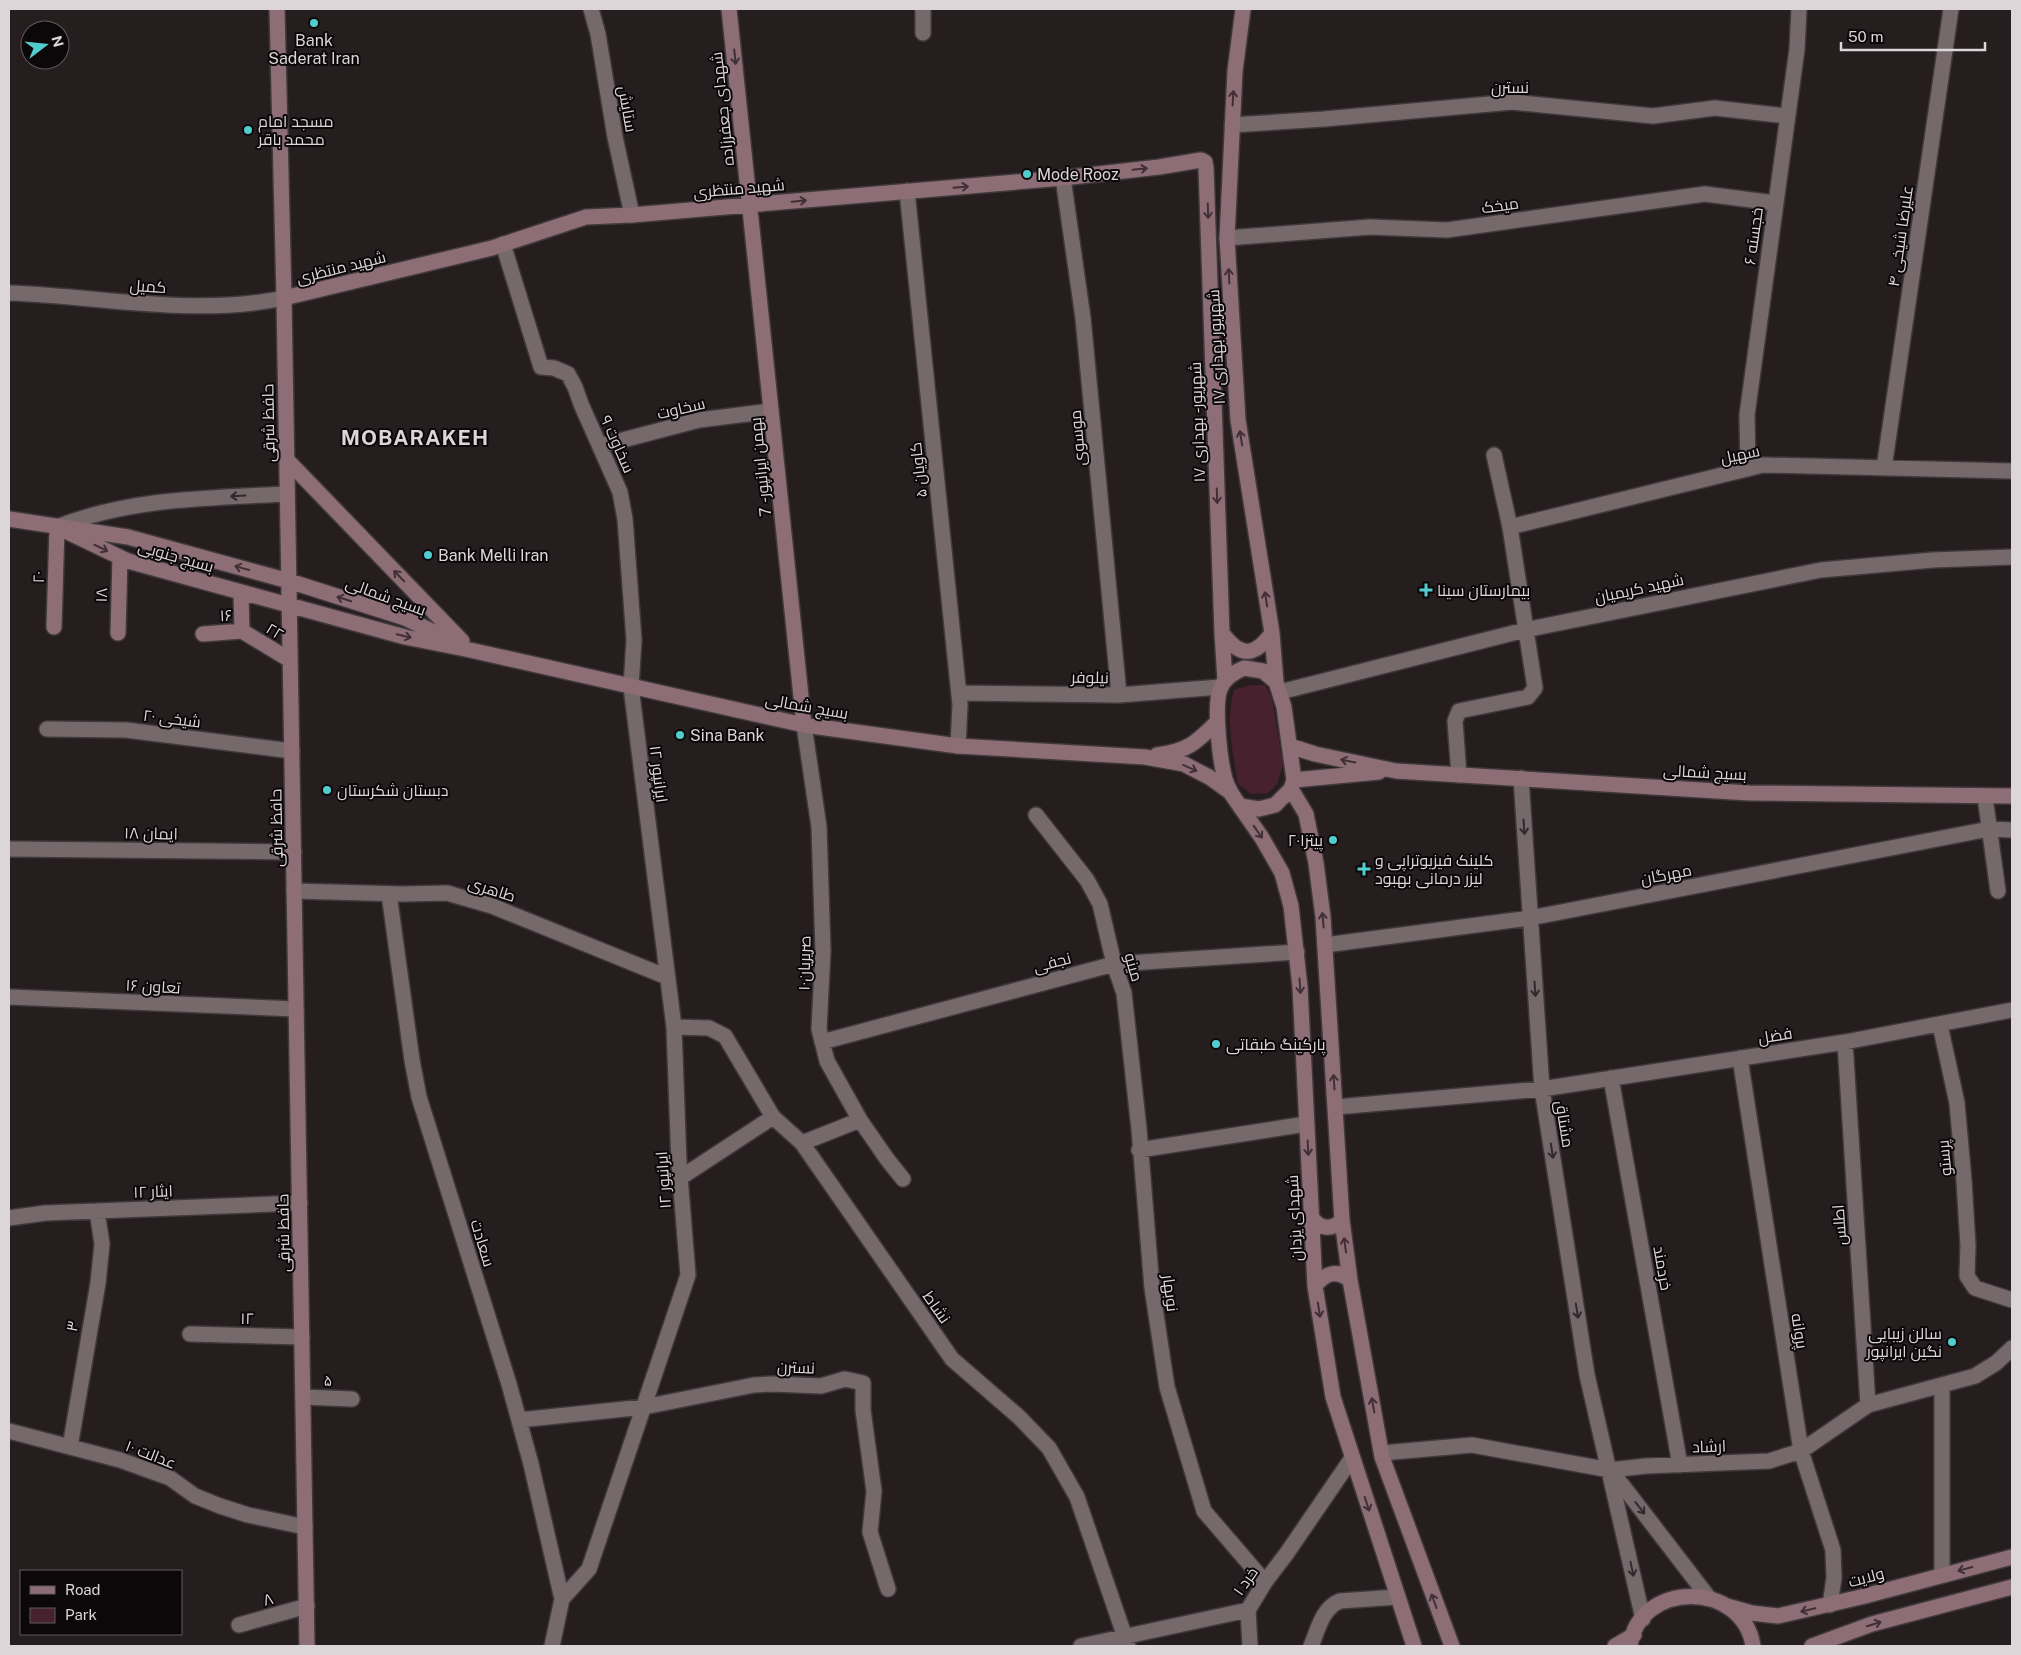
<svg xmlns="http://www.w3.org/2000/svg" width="2021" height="1655" viewBox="0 0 2021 1655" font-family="'Public Sans',Cairo,sans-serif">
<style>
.green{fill:#47212d}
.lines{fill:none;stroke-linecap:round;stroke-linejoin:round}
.street-casing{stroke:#40393b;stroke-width:18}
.secondary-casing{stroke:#40393b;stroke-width:18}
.street{stroke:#75696c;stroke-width:15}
.secondary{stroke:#8d6d76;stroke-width:15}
.oneway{stroke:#403035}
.oneway2{stroke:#312a2c}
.poi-dot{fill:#52cdcd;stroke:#0c0809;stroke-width:2}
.labels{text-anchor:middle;stroke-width:4;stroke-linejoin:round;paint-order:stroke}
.poi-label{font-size:16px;fill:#ddd6d8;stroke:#0c0809;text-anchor:start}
.street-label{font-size:16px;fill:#ddd6d8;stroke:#0c0809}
.district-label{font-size:21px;font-weight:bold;letter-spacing:1px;fill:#ddd6d8;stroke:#0c0809}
</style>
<rect width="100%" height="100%" fill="#261d1f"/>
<!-- green -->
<path class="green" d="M1250,685H1265L1272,699L1283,765L1277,784L1268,793L1252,794L1238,784C1233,753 1225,721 1234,690Z"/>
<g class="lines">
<defs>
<path id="street" d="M591,9L598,34L615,137L632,215
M923,33V9
M1232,125L1324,119L1512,102L1653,116L1715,108L1787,116
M1063,178L1083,318L1119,695
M907,191L960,705L958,746
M1227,238L1370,227L1447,230L1705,194L1775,203
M503,244L541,367L554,368L568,374L575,387L581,404L620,492L625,519L634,640L631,687L674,1027L679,1164L688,1275L589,1569L562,1599L552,1646
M9,293C100,296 193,317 284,298
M600,446L699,420L771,411
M1884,468L1951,9
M1748,469L1747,415L1797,49L1799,9
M57,527C130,498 209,498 287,494
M1510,527L1763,465L2012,471
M1280,692L1525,630L1821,570L1933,560L2012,557
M959,693L1119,695L1220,687
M804,725L819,827L823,951L819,1029L827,1061L860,1120L887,1159L903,1179
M47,729L126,730L292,751
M1459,775L1455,721L1459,711L1528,697L1535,688L1510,527L1494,455
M1521,778L1542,1089L1587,1375L1643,1619
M1985,797L1998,891
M1036,815L1087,880L1100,904L1114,964L1124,993L1139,1129L1152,1288L1167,1387L1204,1511L1265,1582
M9,849L294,852
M294,891L403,894L447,893L492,906L667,977
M389,894L412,1060L419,1097L509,1384L531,1464L562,1599
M1325,945L1530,918L1989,829L2012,830
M9,997L296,1009
M1940,1025L1957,1103L1964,1181L1968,1246L1967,1276L1975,1288L2012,1300
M674,1027L709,1028L725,1036L773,1117L802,1143L952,1359L1019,1417L1049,1448L1077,1497L1128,1646
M822,1042L1114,964L1297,952
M1845,1042L1868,1405
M1740,1058L1801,1451L1833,1550L1834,1578L1830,1605
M1611,1078L1680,1465
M1336,1107L1542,1089L1845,1042L2012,1010
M802,1143L860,1120
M1139,1150L1306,1124
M680,1178L773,1117
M9,1218L45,1213L300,1203
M190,1334L302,1337
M1942,1385V1575
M303,1397L352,1399
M519,1420L644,1407L754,1385L772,1384L821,1386L845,1379L863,1383V1410L874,1491L870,1532L888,1589
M9,1431L120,1460L170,1478L195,1496L220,1506L248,1515L305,1527
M70,1447L98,1283L102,1244L97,1211
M1382,1453L1472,1445L1610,1470L1646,1466L1769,1461L1801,1451L1868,1405L1975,1376L1996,1363L2012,1348
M1613,1473L1709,1598
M1248,1610L1250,1646
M239,1625L307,1606
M1081,1646L1248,1610L1265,1582L1287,1553L1352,1458
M1311,1646C1318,1630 1322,1608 1340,1601L1397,1597"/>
<path id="secondary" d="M277,9L284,298L307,1646
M729,9L804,725
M1243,9L1235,71L1227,238L1238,420L1272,633L1276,682
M284,298L492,248L586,217L632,215L1063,178L1159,167L1201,160L1205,162L1206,168L1222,633L1225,681
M286,459L462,641
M9,519L128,537L289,581L405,618L450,640
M57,527L128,561L405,637L470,650L804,725L958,746L1145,757L1184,764L1209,777L1230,792L1262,838L1282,873L1291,906L1300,987L1315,1286L1333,1397L1414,1646
M241,593L242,631
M54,627L57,527
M242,631L290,660
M118,633L120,557
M1222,633C1240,657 1254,658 1272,633
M203,634L242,631
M1244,668L1263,671L1276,682L1284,707L1294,780L1291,789L1275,805L1259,809L1240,806C1233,797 1228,789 1225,779C1220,761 1213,702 1221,687C1225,677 1235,672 1244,668Z
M1290,746L1315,754L1396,771L1749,793L2012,796
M1157,755C1187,751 1195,744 1217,722
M1294,780L1379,772
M1291,789L1306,814L1316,863L1323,917L1342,1220L1350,1280L1382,1457L1452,1646
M1311,1216C1318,1229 1332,1231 1342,1220
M1315,1286C1325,1273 1337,1269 1350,1280
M1727,1606L1752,1613L1778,1616L1861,1597L2012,1557
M1615,1646L1634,1635
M1630,1646C1639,1580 1743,1580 1753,1646
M1812,1646L1872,1624L2012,1587"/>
</defs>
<!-- street casing -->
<use href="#street" class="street-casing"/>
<!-- secondary casing -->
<use href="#secondary" class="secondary-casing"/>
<!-- street -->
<use href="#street" class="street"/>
<!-- secondary -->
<use href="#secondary" class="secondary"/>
</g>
<!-- one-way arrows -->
<defs><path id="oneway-shaft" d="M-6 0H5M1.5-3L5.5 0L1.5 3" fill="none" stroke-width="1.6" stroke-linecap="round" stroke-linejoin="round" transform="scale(1.25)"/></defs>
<g class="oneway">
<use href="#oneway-shaft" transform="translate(735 57) rotate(84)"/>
<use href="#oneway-shaft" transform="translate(1233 98) rotate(-87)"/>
<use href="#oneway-shaft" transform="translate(1140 169) rotate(-6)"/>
<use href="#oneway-shaft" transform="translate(961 187) rotate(-5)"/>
<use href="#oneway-shaft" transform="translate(799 201) rotate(-5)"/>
<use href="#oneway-shaft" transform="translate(1208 211) rotate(88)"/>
<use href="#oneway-shaft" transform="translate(1229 276) rotate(-93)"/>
<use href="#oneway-shaft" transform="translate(1241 438) rotate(-99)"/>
<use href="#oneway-shaft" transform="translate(1217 496) rotate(88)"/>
<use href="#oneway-shaft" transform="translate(101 548) rotate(26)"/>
<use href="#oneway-shaft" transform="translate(242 568) rotate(-165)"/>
<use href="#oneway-shaft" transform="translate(399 576) rotate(-134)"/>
<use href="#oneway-shaft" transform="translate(344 599) rotate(-162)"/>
<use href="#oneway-shaft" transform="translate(1266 599) rotate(-99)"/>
<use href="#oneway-shaft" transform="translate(404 636) rotate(13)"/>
<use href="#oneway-shaft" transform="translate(1348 761) rotate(-168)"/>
<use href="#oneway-shaft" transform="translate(1190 768) rotate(24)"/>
<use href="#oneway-shaft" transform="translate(1258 832) rotate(55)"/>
<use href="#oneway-shaft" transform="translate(1323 920) rotate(-95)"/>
<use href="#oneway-shaft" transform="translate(1300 986) rotate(86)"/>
<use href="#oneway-shaft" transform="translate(1334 1082) rotate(-94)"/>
<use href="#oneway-shaft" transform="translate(1308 1148) rotate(87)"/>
<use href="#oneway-shaft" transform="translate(1345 1245) rotate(-98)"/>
<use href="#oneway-shaft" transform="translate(1319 1310) rotate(81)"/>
<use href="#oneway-shaft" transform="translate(1373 1405) rotate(-100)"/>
<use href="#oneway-shaft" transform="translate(1367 1504) rotate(72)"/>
<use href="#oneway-shaft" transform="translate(1965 1569) rotate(165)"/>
<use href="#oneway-shaft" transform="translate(1434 1601) rotate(-110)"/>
<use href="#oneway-shaft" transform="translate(1808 1610) rotate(167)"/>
<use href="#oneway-shaft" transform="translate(1874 1624) rotate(-17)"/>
</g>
<g class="oneway2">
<use href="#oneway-shaft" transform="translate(238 496) rotate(177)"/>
<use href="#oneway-shaft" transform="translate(1524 827) rotate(86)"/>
<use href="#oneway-shaft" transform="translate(1535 989) rotate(86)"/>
<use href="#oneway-shaft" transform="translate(1552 1151) rotate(81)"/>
<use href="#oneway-shaft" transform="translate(1577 1311) rotate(81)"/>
<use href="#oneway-shaft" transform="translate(1640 1508) rotate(52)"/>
<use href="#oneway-shaft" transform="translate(1632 1569) rotate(78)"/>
</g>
<!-- markers -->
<g class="poi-dot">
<circle cx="314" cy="23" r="5"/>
<circle cx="248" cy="130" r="5"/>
<circle cx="1027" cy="174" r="5"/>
<circle cx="428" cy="555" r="5"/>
<path d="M1423.5 582.5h5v5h5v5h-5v5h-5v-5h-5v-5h5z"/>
<circle cx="680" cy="735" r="5"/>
<circle cx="327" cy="790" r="5"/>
<circle cx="1333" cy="840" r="5"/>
<path d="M1361.5 861.5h5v5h5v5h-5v5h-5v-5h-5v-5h5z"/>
<circle cx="1216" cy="1044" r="5"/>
<circle cx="1952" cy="1342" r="5"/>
</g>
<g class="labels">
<!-- poi labels -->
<g class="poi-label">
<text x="314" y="46" text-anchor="middle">Bank<tspan x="314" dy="18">Saderat Iran</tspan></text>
<text x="258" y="127">مسجد امام<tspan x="258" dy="18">محمد باقر</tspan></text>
<text x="1037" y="180">Mode Rooz</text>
<text x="438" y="561">Bank Melli Iran</text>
<text x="1437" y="596">بیمارستان سینا</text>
<text x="690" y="741">Sina Bank</text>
<text x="337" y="796">دبستان شکرستان</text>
<text x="1323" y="846" text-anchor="end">پیتزا۲۰</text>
<text x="1375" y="866">کلینک فیزیوتراپی و<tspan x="1375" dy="18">لیزر درمانی بهبود</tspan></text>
<text x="1226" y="1050">پارکینگ طبقاتی</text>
<text x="1942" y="1339" text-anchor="end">سالن زیبایی<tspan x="1942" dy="18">نگین ایرانپور</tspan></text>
</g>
<!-- street labels -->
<g class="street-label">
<text x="1510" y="93">نسترن</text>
<text transform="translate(628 109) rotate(80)" y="6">ستایش</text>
<text transform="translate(722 109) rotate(-96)" y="6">شهدای جعفرزاده</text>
<text transform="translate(739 188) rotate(-5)" y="6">شهید منتظری</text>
<text transform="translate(1500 205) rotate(-8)" y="6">میخک</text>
<text transform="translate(1753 236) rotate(-82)" y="6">خجسته ۶</text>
<text transform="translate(1900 236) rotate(-82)" y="6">علیرضا شیخی ۴</text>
<text transform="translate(341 267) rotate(-14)" y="6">شهید منتظری</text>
<text transform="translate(148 286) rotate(4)" y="6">کمیل</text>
<text transform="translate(1216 347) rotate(-93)" y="6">۱۷ شهریور بهداری</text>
<text transform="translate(681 408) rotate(-13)" y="6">سخاوت</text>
<text transform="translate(1197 422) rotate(-92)" y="6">۱۷ شهریور - بهداری</text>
<text transform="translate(268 423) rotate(-91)" y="6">حافظ شرقی</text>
<text transform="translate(1077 438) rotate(-95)" y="6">موسوی</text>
<text transform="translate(618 444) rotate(66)" y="6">سخاوت ۹</text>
<text transform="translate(1740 454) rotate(-12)" y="6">سهیل</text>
<text transform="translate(760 467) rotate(-96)" y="6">بهمن ایرانپور - 7</text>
<text transform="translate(918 470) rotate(-96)" y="6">کاویان ۵</text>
<text transform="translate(176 556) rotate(16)" y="6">بسیج جنوبی</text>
<text transform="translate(38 577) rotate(-89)" y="6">۲۰</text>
<text transform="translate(1639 588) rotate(-12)" y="6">شهید کریمیان</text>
<text transform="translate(101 595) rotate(-89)" y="6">۱۸</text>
<text transform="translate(386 596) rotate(20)" y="6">بسیج شمالی</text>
<text transform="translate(226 615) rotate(-3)" y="6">۱۶</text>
<text transform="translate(275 631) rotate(31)" y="6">۲۲</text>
<text transform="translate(1090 677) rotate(1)" y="6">نیلوفر</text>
<text transform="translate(807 706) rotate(10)" y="6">بسیج شمالی</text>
<text transform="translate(172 718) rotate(7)" y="6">شیخی ۲۰</text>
<text transform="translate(1705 772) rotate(3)" y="6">بسیج شمالی</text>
<text transform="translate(659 774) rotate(83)" y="6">ایرانپور ۱۲</text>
<text transform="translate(276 828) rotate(-91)" y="6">حافظ شرقی</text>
<text transform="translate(151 833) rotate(1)" y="6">ایمان ۱۸</text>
<text transform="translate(1666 874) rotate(-11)" y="6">مهرگان</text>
<text transform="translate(492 889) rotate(18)" y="6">طاهری</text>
<text transform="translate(1052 962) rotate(-15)" y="6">نجفی</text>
<text transform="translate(804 963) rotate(-89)" y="6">صریریان۱۰</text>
<text transform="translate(1134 967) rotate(74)" y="6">مینو</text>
<text transform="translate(153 986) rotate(3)" y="6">تعاون ۱۶</text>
<text transform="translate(1775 1035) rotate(-9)" y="6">فضل</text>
<text transform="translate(1565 1124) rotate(81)" y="6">مشتاق</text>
<text transform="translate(1944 1158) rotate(-95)" y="6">پرستو</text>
<text transform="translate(663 1180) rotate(-94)" y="6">ایرانپور ۱۲</text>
<text transform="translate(153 1191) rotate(-2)" y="6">ایثار ۱۲</text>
<text transform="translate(1294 1218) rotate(-93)" y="6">شهدای یزدان</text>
<text transform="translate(1839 1225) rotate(-94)" y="6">اطلس</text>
<text transform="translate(283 1233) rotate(-91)" y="6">حافظ شرقی</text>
<text transform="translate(483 1243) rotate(73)" y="6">سعادت</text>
<text transform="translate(1663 1268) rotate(80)" y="6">خردمند</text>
<text transform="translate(1171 1293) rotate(83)" y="6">نوبهار</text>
<text transform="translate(937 1307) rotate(55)" y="6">نشاط</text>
<text transform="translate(247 1318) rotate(1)" y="6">۱۲</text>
<text transform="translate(72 1326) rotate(-79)" y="6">۳</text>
<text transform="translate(1800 1331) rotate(81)" y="6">پروانه</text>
<text transform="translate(796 1367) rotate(2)" y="6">نسترن</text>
<text transform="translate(328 1380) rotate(2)" y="6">۵</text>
<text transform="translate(1709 1446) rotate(-2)" y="6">ارشاد</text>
<text transform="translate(151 1454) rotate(21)" y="6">عدالت ۱۰</text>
<text transform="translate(1866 1577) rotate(-15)" y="6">ولایت</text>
<text transform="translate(1245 1581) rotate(-55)" y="6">خرد ۱</text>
<text transform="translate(268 1599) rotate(-15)" y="6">۸</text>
</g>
<!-- district labels -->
<g class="district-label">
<text x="415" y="445">MOBARAKEH</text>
</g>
</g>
<!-- border -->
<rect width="2021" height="1655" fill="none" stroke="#ddd6d8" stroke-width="20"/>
<!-- legend -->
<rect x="20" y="1570" width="162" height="65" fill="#0c0809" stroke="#605a5c"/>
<rect x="30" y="1586" width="25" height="8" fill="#8d6d76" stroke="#605a5c"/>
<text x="65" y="1595" font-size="15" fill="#ddd6d8">Road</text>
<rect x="30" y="1608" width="25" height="15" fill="#47212d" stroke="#605a5c"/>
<text x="65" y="1620" font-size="15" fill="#ddd6d8">Park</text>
<!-- north arrow -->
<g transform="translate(45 45) rotate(74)"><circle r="24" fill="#0c0809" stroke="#605a5c"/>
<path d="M0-4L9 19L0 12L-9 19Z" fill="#52cdcd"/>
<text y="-8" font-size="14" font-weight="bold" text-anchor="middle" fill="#ddd6d8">N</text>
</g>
<!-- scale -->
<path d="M1841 42v8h144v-8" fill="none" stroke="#ddd6d8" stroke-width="2.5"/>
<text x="1848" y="42" font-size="15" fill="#ddd6d8" stroke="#0c0809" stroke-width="4" paint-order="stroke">50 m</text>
</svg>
